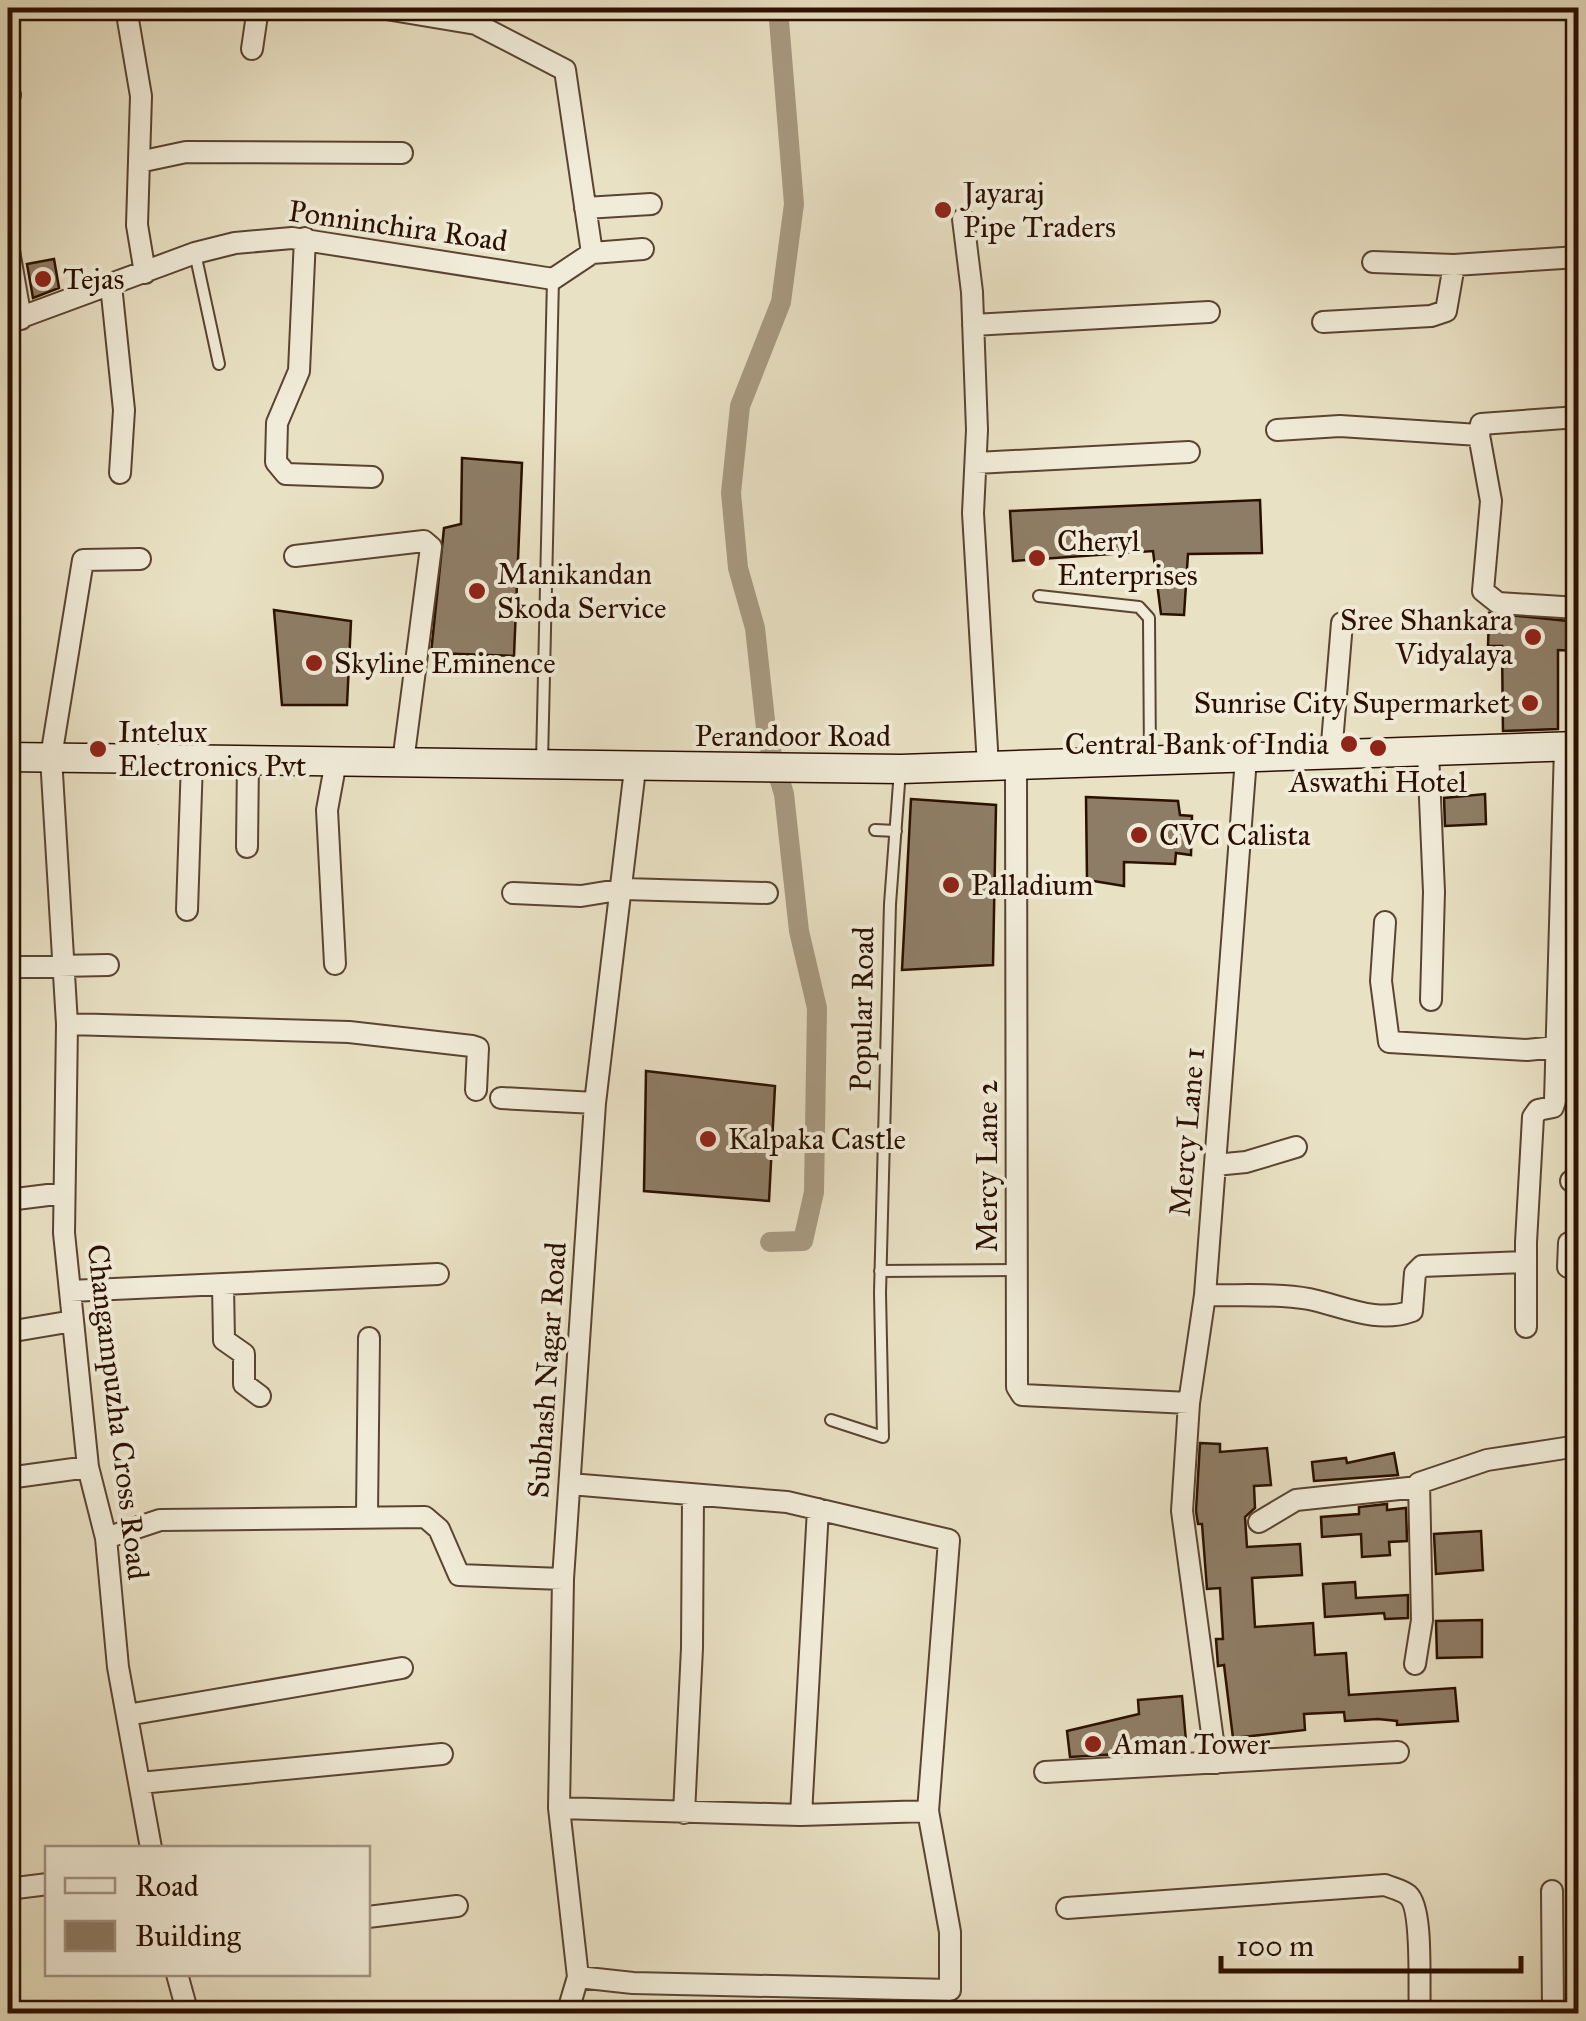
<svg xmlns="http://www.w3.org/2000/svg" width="1586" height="2021" viewBox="0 0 1586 2021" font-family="'IM FELL Great Primer',serif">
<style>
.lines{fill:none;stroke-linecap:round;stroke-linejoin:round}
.canal{stroke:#a89a81;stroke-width:20}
.building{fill:#8e7d66;stroke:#2b1000;stroke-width:2.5}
.lane-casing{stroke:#5a4431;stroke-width:14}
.street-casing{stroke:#5a4431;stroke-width:24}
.secondary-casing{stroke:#2b1000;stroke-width:31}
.lane{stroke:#f1ecd9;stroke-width:10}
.street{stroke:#f1ecd9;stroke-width:20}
.secondary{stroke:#f1ecd9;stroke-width:28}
.poi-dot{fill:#8f2418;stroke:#f1ecd9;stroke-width:4}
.labels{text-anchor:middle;stroke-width:8;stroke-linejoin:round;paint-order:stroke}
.poi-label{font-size:30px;fill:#2b1000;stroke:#f1ecd9;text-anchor:start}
.street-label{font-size:30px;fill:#2b1000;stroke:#f1ecd9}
</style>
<rect width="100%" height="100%" fill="#e9e1c4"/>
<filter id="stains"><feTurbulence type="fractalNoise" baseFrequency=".002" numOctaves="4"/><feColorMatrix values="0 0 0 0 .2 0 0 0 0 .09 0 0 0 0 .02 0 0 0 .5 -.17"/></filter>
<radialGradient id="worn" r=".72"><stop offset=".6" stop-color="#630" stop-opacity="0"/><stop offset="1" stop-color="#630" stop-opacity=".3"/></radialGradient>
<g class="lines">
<!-- canal -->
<path class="canal" d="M770,1242L803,1241L814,1192L817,1008L799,931L784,794L767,738L755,628L738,568L731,493L740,406L781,302L794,204L778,8"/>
</g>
<!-- building -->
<path class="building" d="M54,259L59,288L33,298L27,264Z
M462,458L522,463L514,656L431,653L444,528L461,524Z
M1260,500L1262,553L1188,554L1184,615L1161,614L1153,551L1013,561L1010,511Z
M274,610L351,621L347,705H282Z
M1489,613L1578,622V651L1558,650V729L1503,731L1502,646H1488Z
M1485,794L1486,824L1445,826L1444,798Z
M1086,797L1178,801L1180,815L1192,816L1191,855L1176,853L1175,864L1124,862V886L1087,880Z
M911,799L996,805L993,965L902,970Z
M646,1071L775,1086L769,1201L644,1191Z
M1200,1443L1220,1444V1452L1267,1448L1271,1485L1254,1486L1255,1508L1245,1517L1247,1547L1300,1544L1302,1575L1252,1578L1255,1627L1313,1623L1315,1655L1346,1653L1349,1695L1455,1688L1458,1721L1397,1725V1721L1378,1719L1345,1721L1344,1712L1304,1714L1305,1730L1233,1738L1224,1665L1218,1666L1216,1639H1223L1220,1588L1207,1589L1202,1524H1198L1196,1511Z
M1394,1453L1398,1475L1314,1481L1312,1462L1346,1458L1347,1463Z
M1387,1504V1510L1406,1508L1407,1541L1389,1542L1390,1555L1362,1557L1361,1534L1322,1537L1321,1517L1359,1514V1507Z
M1481,1531L1483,1570L1436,1574L1434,1534Z
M1355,1582L1356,1598L1408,1595V1618L1385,1619L1384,1613L1325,1617L1323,1584Z
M1482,1620V1657L1437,1658L1436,1621Z
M1182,1696L1186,1741L1118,1747L1119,1754L1070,1757L1067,1731L1139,1714L1138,1700Z"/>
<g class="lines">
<defs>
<path id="lane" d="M195,253L219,364
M1039,596L1139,607L1149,618L1150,761
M542,762L553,279
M875,830L896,831
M880,1271L1017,1270
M831,1420L883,1437L880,1293L890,904L900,770"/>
<path id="street" d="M126,8L141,96L137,225L145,273
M252,49L258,8
M8,95H10
M1578,152V162
M139,162L186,152L402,153
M585,208L651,204
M963,219L972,292L977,430L973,513L988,766
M305,238L299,371L277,423L276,462L286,474L372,477
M8,245L21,319
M592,253L643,249
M1373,262L1454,265L1578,257
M111,285L124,410L120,473
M8,322L195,253L235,243L292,238L553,279L592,253L565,70L476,24L380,8
M1323,322L1431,316L1446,311L1454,265
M973,325L1209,312
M1578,417L1481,424L1479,435L1491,501L1483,591L1498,603L1578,608
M1277,430L1340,426L1479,435
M976,463L1189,452
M295,556L424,541L431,547L403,762
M140,559L83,560L51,757L67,1024L64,1233L88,1467L106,1538L118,1667L151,1848
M1428,752L1434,892L1431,1000
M1331,755L1342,623
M1016,767L1017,1387L1022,1395L1189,1403
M247,847L248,761
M513,893L581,896L624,889L767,893
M187,910L192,761
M1385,922L1381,981L1389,1042L1527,1050L1556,1047
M335,964L327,810L336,761
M8,967L108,965
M67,1024L349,1032L472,1046L478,1048L476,1090
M501,1098L595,1103
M1215,1165L1246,1162L1296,1147
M1571,1181H1578
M8,1200L64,1193
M1568,1267L1569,1243L1578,1238
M223,1285L224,1340L244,1354V1384L260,1396
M70,1291L438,1274
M1205,1295C1238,1296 1276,1293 1309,1299C1343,1306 1376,1324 1412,1311L1415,1273L1422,1266L1525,1262
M1526,1327V1242L1533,1117L1538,1110L1553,1107L1555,1101L1565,747
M8,1332L73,1321
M8,1478L88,1467
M570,1484L787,1502L949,1540L928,1811L950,1932V1990L633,1983L578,1977
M367,1514L369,1338
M1259,1522L1296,1500L1418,1487
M106,1538L160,1520L425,1517L439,1529L459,1575L563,1579
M1415,1664L1422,1620L1419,1483L1487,1460L1578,1446
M127,1715L402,1668
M1216,1763L1182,1511L1189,1403L1205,1295L1246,758
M1045,1772L1398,1752
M140,1783L442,1754
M559,1808L801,1815L928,1811
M684,1813L692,1648L693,1495
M801,1815L818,1509
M8,1889L48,1884
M1552,1891L1553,2014
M1067,1908L1385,1885C1392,1888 1402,1890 1408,1895C1424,1909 1418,1988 1420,2014
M368,1917L457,1906
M177,1974L188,2014
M567,2014L578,1977L559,1808L563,1579L595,1103L635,769"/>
<path id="secondary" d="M8,757L901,769L1578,746"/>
</defs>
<!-- lane casing -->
<use href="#lane" class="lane-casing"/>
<!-- street casing -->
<use href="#street" class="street-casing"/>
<!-- secondary casing -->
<use href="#secondary" class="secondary-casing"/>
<!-- lane -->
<use href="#lane" class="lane"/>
<!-- street -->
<use href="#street" class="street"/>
<!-- secondary -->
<use href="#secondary" class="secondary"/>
</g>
<!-- markers -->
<g class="poi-dot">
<circle cx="943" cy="210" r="10"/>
<circle cx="43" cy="279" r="10"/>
<circle cx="1037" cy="558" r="10"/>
<circle cx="477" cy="591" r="10"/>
<circle cx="1533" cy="637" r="10"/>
<circle cx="314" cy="663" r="10"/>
<circle cx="1530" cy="703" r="10"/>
<circle cx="1349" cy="744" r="10"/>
<circle cx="1378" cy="748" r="10"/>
<circle cx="98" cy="749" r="10"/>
<circle cx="1139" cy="835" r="10"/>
<circle cx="951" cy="885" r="10"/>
<circle cx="708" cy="1139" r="10"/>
<circle cx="1093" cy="1744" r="10"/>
</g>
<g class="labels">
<!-- poi labels -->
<g class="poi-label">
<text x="963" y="203">Jayaraj<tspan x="963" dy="34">Pipe Traders</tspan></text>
<text x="63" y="289">Tejas</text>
<text x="1057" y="551">Cheryl<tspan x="1057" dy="34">Enterprises</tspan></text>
<text x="497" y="584">Manikandan<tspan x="497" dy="34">Skoda Service</tspan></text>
<text x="1513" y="630" text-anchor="end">Sree Shankara<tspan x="1513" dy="34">Vidyalaya</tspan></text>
<text x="334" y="673">Skyline Eminence</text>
<text x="1510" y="713" text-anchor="end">Sunrise City Supermarket</text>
<text x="118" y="742">Intelux<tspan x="118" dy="34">Electronics Pvt</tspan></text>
<text x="1329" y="754" text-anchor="end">Central Bank of India</text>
<text x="1378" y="792" text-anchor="middle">Aswathi Hotel</text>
<text x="1159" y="845">CVC Calista</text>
<text x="971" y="895">Palladium</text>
<text x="728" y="1149">Kalpaka Castle</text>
<text x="1113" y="1754">Aman Tower</text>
</g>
<!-- street labels -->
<g class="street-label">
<text transform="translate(398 226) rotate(8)" y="10">Ponninchira Road</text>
<text x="793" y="746">Perandoor Road</text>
<text transform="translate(862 1009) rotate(-89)" y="10">Popular Road</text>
<text transform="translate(1187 1132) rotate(-85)" y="10">Mercy Lane 1</text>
<text transform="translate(987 1166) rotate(-90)" y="10">Mercy Lane 2</text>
<text transform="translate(547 1370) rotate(-86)" y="10">Subhash Nagar Road</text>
<text transform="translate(118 1412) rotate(83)" y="10">Changampuzha Cross Road</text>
</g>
</g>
<!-- margin -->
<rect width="1586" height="2021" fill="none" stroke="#e9e1c4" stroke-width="40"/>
<rect x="10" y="10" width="1566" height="2001" fill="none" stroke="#2b1000" stroke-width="5"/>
<rect x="20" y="20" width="1546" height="1981" fill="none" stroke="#2b1000" stroke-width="2.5"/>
<!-- legend -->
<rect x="45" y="1846" width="325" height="130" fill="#f1ecd9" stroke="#a29482" stroke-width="2.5"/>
<rect x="65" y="1878" width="50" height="15" fill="#f1ecd9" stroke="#a29482" stroke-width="2.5"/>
<text x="135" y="1896" font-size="30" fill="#2b1000">Road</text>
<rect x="65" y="1921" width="50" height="30" fill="#8e7d66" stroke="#a29482" stroke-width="2.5"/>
<text x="135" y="1946" font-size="30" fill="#2b1000">Building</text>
<!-- scale -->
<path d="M1221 1956v15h300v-15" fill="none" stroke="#2b1000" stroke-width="5"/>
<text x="1236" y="1956" font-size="30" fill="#2b1000" stroke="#f1ecd9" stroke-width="8" paint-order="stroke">100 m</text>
<rect width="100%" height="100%" filter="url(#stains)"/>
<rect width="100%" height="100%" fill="url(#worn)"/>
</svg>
